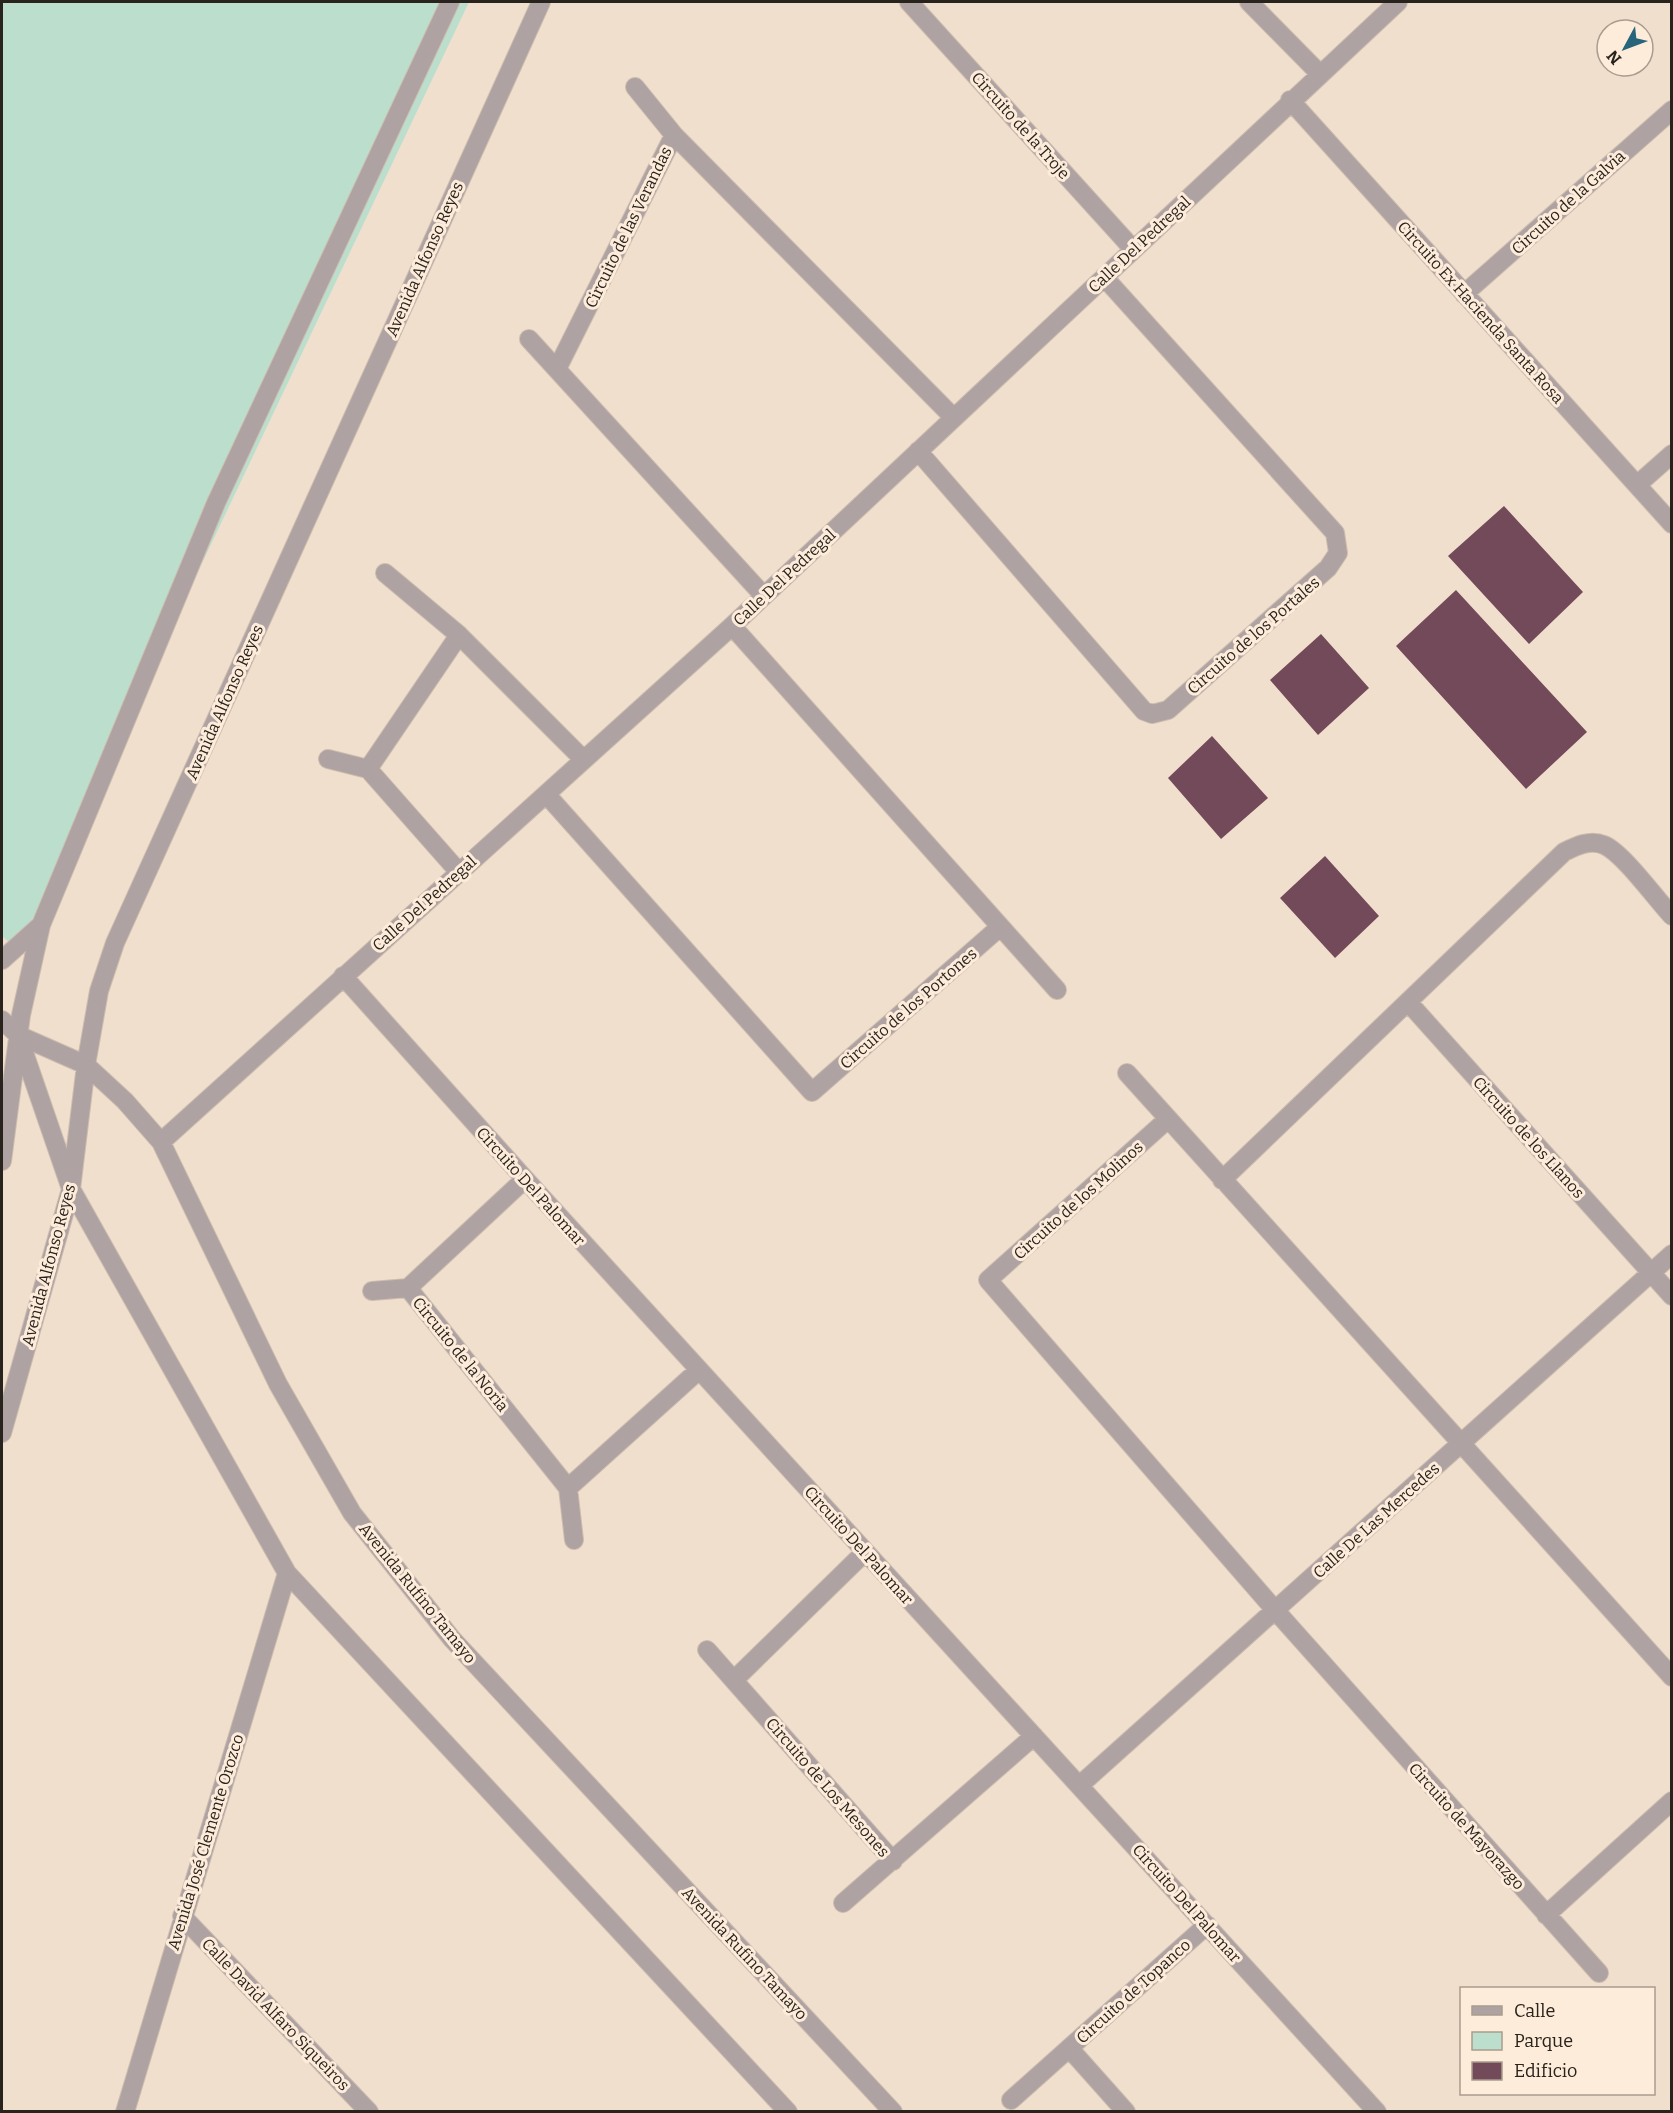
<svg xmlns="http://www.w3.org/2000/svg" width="1673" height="2113" viewBox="0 0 1673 2113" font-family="Bitter,serif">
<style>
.green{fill:#bbdecd}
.building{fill:#724a59}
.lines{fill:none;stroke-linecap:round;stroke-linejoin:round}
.minor-casing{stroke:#cdbdae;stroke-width:20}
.minor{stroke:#aea2a2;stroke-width:18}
.labels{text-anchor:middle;stroke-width:6;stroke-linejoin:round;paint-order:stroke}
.street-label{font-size:16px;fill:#29231d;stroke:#feecdb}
</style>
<rect width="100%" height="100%" fill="#f1dfce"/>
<!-- green -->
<path class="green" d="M2,2H469L18,950L2,936Z"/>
<!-- building -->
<path class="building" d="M1504,506L1583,592L1529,644L1448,556Z
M1456,590L1587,732L1526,789L1396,646Z
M1321,634L1369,688L1318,735L1270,680Z
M1212,736L1268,798L1221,839L1168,778Z
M1325,856L1379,916L1335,958L1280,898Z"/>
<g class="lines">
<defs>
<path id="minor" d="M909,2L1133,249
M1249,2L1320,74
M635,87L674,135L954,418
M1290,100L1672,524
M1464,294L1672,110
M529,339L764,596
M558,367L674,135
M918,451L1144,711L1152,714L1168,710L1328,568L1338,553L1335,533L1104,277
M1637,485L1672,454
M385,573L459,635L584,760
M732,626L1057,990
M328,759L368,769
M368,769L459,635
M368,769L458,871
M546,794L812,1092L1000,927
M2,960L41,925
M343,976L525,1179L1377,2112
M1408,1002L1672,1296
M2,1020L18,1035L86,1065L125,1101L161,1142L278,1384L352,1513L452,1639L893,2112
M18,1035L71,1189L287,1573L788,2112
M1127,1073L1672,1677
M1168,1119L988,1280L1275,1610L1599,1973
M161,1142L732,626L1398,2
M2,1161L21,1015L41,925L216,503L450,2
M1222,1180L1564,852C1576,846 1590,839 1604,845C1623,853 1656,899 1672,916
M408,1288L568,1488L574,1540
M408,1288L525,1179
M372,1291L408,1288
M2,1433L71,1189L86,1065L99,991L115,943L541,2
M568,1488L699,1370
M707,1650L893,1861
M734,1680L865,1552
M1080,1785L1672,1254
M843,1903L1034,1736
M1546,1915L1672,1801
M182,1916L369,2112
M1069,2048L1126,2112
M1011,2100L1207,1925
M125,2112L287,1573"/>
</defs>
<!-- minor casing -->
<use href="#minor" class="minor-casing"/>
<!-- minor -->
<use href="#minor" class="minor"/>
</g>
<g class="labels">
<!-- street labels -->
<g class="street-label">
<text transform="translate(1021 125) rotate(48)" y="6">Circuito de la Troje</text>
<text transform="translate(1568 202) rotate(-42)" y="6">Circuito de la Galvia</text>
<text transform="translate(628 227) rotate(-64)" y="6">Circuito de las Verandas</text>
<text transform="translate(1139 244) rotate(-43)" y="6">Calle Del Pedregal</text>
<text transform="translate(424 259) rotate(-66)" y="6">Avenida Alfonso Reyes</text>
<text transform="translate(1481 312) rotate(48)" y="6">Circuito Ex Hacienda Santa Rosa</text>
<text transform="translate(784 577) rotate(-43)" y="6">Calle Del Pedregal</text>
<text transform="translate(1253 635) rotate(-41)" y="6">Circuito de los Portales</text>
<text transform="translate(224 702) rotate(-66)" y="6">Avenida Alfonso Reyes</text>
<text transform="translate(424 903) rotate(-42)" y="6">Calle Del Pedregal</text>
<text transform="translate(908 1008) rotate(-41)" y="6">Circuito de los Portones</text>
<text transform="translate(1529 1137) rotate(48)" y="6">Circuito de los Llanos</text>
<text transform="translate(531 1186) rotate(48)" y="6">Circuito Del Palomar</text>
<text transform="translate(1078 1200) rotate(-42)" y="6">Circuito de los Molinos</text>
<text transform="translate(48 1265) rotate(-75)" y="6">Avenida Alfonso Reyes</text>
<text transform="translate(461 1354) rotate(51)" y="6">Circuito de la Noria</text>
<text transform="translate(1376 1520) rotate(-42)" y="6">Calle De Las Mercedes</text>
<text transform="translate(859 1545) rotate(48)" y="6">Circuito Del Palomar</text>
<text transform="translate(418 1593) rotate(51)" y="6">Avenida Rufino Tamayo</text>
<text transform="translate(828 1787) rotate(49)" y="6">Circuito de Los Mesones</text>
<text transform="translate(1467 1826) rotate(48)" y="6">Circuito de Mayorazgo</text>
<text transform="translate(205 1842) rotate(-73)" y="6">Avenida José Clemente Orozco</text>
<text transform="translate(1187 1903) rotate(48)" y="6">Circuito Del Palomar</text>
<text transform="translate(745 1953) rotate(47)" y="6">Avenida Rufino Tamayo</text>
<text transform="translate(1133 1991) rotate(-42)" y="6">Circuito de Topanco</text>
<text transform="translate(276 2014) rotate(46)" y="6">Calle David Alfaro Siqueiros</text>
</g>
</g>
<!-- border -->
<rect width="1673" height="2113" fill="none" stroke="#29231d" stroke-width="6"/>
<!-- legend -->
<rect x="1460" y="1987" width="195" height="108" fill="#feecdb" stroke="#a99c8f" stroke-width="1.5"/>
<rect x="1472" y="2006" width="30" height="9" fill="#aea2a2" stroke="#a99c8f" stroke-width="1.5"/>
<text x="1514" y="2017" font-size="18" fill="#29231d">Calle</text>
<rect x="1472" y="2032" width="30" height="18" fill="#bbdecd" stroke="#a99c8f" stroke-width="1.5"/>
<text x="1514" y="2047" font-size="18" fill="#29231d">Parque</text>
<rect x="1472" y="2062" width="30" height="18" fill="#724a59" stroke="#a99c8f" stroke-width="1.5"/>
<text x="1514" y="2077" font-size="18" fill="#29231d">Edificio</text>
<!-- north arrow -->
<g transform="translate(1625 48) rotate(229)"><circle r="28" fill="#feecdb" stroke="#a99c8f" stroke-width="1.5"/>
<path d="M0-4.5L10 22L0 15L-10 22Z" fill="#28647b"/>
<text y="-9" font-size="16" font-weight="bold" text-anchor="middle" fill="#29231d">N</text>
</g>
</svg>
